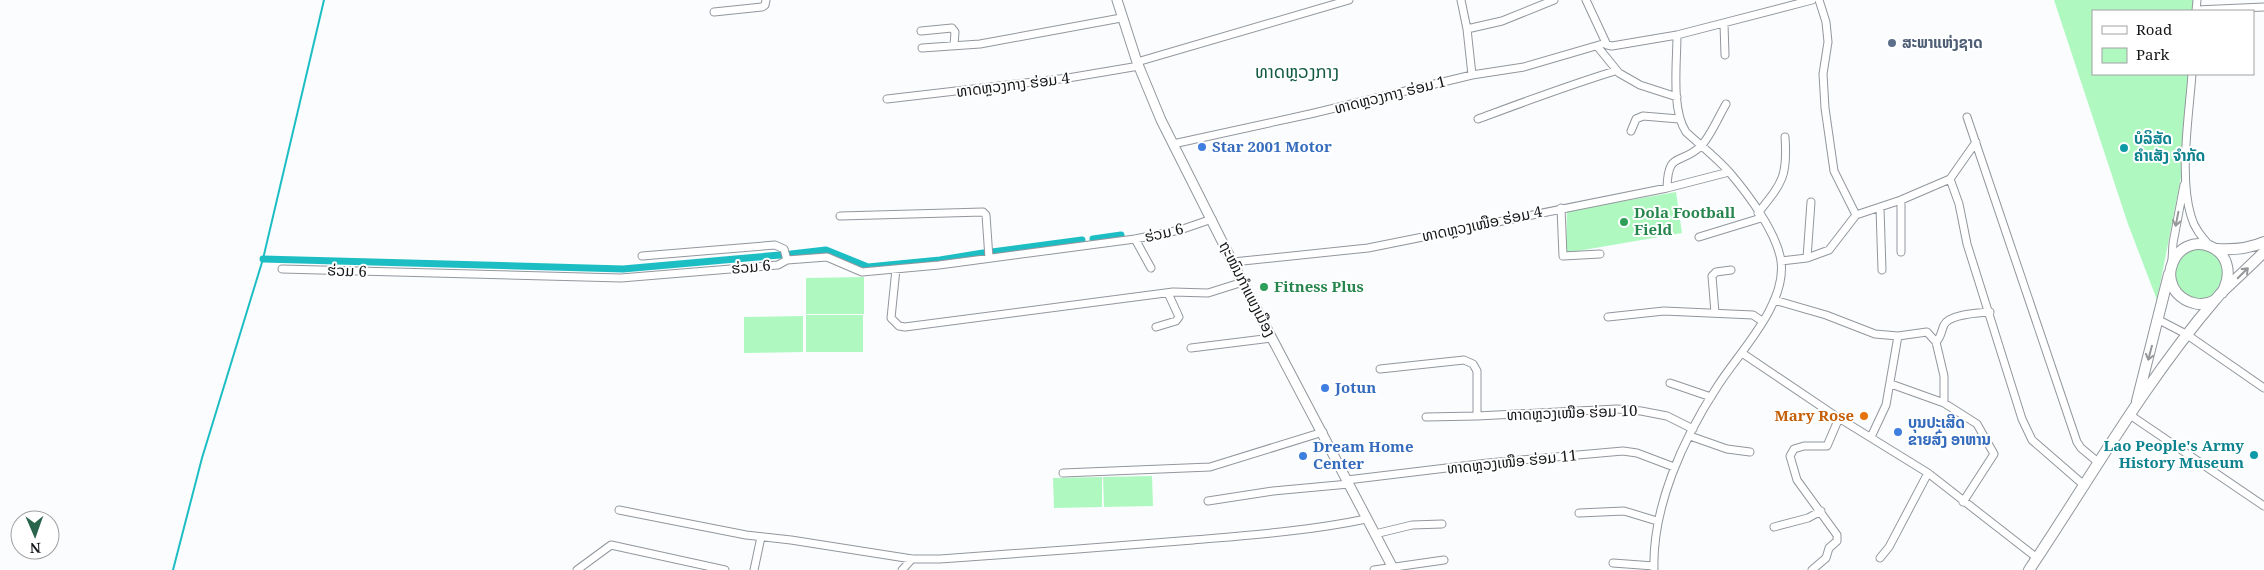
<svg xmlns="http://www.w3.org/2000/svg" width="2264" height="570" viewBox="0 0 2264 570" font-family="'Noto Serif','Noto Sans Lao',serif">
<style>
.green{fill:#aff9c1}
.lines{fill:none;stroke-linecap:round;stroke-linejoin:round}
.stream{stroke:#1cbec4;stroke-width:2}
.canal{stroke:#1cbec4;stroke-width:7}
.minor-casing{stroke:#92979d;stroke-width:9}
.major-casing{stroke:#92979d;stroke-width:11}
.highway-casing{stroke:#92979d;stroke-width:12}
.minor{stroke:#fff;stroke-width:7}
.major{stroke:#fff;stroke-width:9}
.highway{stroke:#fff;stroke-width:10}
.oneway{stroke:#969798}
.service-dot{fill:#5c6f8a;stroke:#fff;stroke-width:2}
.shop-dot{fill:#3f7fe0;stroke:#fff;stroke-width:2}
.culture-dot{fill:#0f9aa8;stroke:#fff;stroke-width:2}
.leisure-dot{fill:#2e9e5b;stroke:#fff;stroke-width:2}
.food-dot{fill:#e8710a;stroke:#fff;stroke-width:2}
.labels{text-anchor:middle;stroke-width:4;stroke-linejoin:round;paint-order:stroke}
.service-label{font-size:15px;font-weight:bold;fill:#4e5e75;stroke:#fff;text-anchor:start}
.street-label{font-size:15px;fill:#151719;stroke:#fff}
.culture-label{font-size:15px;font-weight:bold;fill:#0d838f;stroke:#fff;text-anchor:start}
.shop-label{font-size:15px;font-weight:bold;fill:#366cbe;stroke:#fff;text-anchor:start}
.leisure-label{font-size:15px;font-weight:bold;fill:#27864d;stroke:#fff;text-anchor:start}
.food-label{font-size:15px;font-weight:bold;fill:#c56008;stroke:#fff;text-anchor:end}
.quarter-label{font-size:18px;fill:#115a41;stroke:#fff}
</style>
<rect width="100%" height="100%" fill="#fafcfe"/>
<!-- green -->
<path class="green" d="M2054,0H2193V11H2093V74H2188L2184,162L2157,300L2128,224Z
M1676,192L1682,233L1566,253L1567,211Z
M2196,246L2216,250L2226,272L2214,299L2193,302L2174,288V262Z
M864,277V314H806V278Z
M806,315H863V352H806Z
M803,316V352L744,353V317Z
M1152,476L1153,506L1104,507L1103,477Z
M1102,477V507L1054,508L1053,478Z"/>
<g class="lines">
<!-- stream -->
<path class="stream" d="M173,570L202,458L263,259L324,0"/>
<!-- canal -->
<path class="canal" d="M1093,239L1121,235
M992,252L1082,240
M791,254L826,250L868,267L940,260L983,253
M263,259L623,269L780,255"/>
<defs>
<path id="minor" d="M1461,0L1467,29L1472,75
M1586,0L1607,45L1612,46L1677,35L1812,0
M1819,0L1826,22L1828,42L1823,74L1825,108L1834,171L1856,215
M2196,10L2264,7
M2196,11L2197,0
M714,12L762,7L765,5L766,0
M1724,24L1725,55
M1467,29L1502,21L1554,0
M921,31L952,28L955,32L954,45
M1597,46L1619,73L1640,85L1677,97
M922,48L980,44L1121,18
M1137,62L1349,0
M2192,74C2189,115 2179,177 2191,216C2194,228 2202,237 2209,245
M887,99L1068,78L1139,66
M1967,117L2077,442L2081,448L2099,463
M1478,119C1524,102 1569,85 1615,71
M1631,131L1636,119L1643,116L1679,119
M1173,144L1310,114L1472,75L1524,67L1606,43
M1950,179L1959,204L1967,244L2022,419L2032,440L2085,486
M1667,188C1668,150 1680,166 1701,146C1710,137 1719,116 1726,104
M1901,200V252
M1561,208L1563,256L1600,254
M1880,208L1882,270
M1758,213C1782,183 1788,177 1785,137
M840,216L983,212L986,215L989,258
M1699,237L1761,218
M1135,239L1151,268
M642,256L775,245L784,249L787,260
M1807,258L1811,202
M2172,260L2173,243L2184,185
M1781,261L1807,258L1829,250L1856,215L1901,200L1950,179L1976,142
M1233,262L1368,248L1667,188L1729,172
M282,269L621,278L778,265L787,260L827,257L862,272L939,265L1135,239L1180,230L1212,219
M896,269L891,318L899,326L905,327L1173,292L1208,293L1243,282
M1774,300L1826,315L1875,334L1898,336L1927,332L1936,342
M1715,313L1712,276L1716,272L1731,270
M1608,317L1664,311L1753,315L1762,321
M2159,320L2186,334L2264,388
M1156,327L1176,321L1179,317L1168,293
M1936,342L1944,376V403L1977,424L1994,454L1963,502
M1936,342C1942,336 1941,331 1944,325C1949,314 1979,313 1990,312
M1191,348L1272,338
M1742,353L1834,415L1928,473L2037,558
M1380,369L1464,360L1473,364L1477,371V416
M1670,383L1711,397
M1891,384L1944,403
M2130,415L2264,506
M1426,417L1477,416L1617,409L1641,411L1667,416L1693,429
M1690,436L1727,449L1750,452
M1871,437L1886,405L1898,336
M1063,473L1210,467L1323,432
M1347,480L1488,463L1623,451L1637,453L1674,467
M1208,501L1273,491L1349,484
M619,510L746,535L791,540L912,559H940C1024,553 1109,547 1193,540C1251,535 1309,531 1366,519
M1579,513L1624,511L1657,521
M1774,527L1808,518L1821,511
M1375,534L1412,525L1442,524
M1880,558L1889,547L1928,473
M1613,563L1654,566
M577,570L611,545L725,570
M754,570L761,537
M902,570L912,559
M1374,570L1444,560
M1654,570C1652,507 1683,439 1717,387C1739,352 1787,305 1781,261C1777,233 1748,194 1730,173C1717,158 1700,145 1686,132C1671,109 1677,63 1677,35
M1812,570L1826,558L1829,548L1837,541V535L1797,480L1790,456L1794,449L1804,446H1827L1839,418"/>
<path id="major" d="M1117,0L1137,62L1161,120L1246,289L1394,570"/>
<path id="highway" d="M2217,249C2234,250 2248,249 2264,242
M2222,293C2247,246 2182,224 2171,268C2169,276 2171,286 2177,293C2186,303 2202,308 2215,300C2217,298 2220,294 2222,292C2236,279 2250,266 2264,252
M2137,401L2169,274
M2029,570C2090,479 2144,383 2215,300"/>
</defs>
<!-- minor casing -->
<use href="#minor" class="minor-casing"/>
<!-- major casing -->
<use href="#major" class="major-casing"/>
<!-- highway casing -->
<use href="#highway" class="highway-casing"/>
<!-- minor -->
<use href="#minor" class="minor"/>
<!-- major -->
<use href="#major" class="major"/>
<!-- highway -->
<use href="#highway" class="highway"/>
</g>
<!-- one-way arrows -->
<defs><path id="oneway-shaft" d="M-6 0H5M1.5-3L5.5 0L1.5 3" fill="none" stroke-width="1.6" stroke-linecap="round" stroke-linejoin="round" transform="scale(1.25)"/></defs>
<g class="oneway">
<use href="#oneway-shaft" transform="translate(2177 219) rotate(101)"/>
<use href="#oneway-shaft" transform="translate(2243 273) rotate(-45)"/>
<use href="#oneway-shaft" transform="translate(2150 353) rotate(105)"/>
</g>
<!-- markers -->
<circle class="service-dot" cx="1892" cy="43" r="5"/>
<g class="shop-dot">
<circle cx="1202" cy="147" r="5"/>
<circle cx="1325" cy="388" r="5"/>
<circle cx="1898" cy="432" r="5"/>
<circle cx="1303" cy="456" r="5"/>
</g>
<g class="culture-dot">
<circle cx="2124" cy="148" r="5"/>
<circle cx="2254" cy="455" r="5"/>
</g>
<g class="leisure-dot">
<circle cx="1624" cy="222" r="5"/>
<circle cx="1264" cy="287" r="5"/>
</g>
<circle class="food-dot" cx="1864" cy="416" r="5"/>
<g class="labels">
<!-- service labels -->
<g class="service-label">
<text x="1902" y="48">ສະພາແຫ່ງຊາດ</text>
</g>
<!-- street labels -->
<g class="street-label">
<text transform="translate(1013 85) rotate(-7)" y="5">ທາດຫຼວງກາງ ຮ່ອມ 4</text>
<text transform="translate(1390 95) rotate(-14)" y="5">ທາດຫຼວງກາງ ຮ່ອມ 1</text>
<text transform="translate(1482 224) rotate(-12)" y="5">ທາດຫຼວງເໜືອ ຮ່ອມ 4</text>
<text transform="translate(1164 233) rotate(-13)" y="5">ຮ່ວມ 6</text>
<text transform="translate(751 267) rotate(-5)" y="5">ຮ່ວມ 6</text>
<text transform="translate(347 271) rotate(2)" y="5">ຮ່ວມ 6</text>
<text transform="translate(1247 289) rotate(63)" y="5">ຖະໜົນກຳແພງເມືອງ</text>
<text transform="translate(1572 413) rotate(-2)" y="5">ທາດຫຼວງເໜືອ ຮ່ອມ 10</text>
<text transform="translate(1512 462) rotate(-6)" y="5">ທາດຫຼວງເໜືອ ຮ່ອມ 11</text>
</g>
<!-- culture labels -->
<g class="culture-label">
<text x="2134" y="144">ບໍລິສັດ<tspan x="2134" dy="17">ຄຳເສັງ ຈຳກັດ</tspan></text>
<text x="2244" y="451" text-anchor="end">Lao People's Army<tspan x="2244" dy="17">History Museum</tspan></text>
</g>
<!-- shop labels -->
<g class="shop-label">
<text x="1212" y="152">Star 2001 Motor</text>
<text x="1335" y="393">Jotun</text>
<text x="1908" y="428">ບຸນປະເສີດ<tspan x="1908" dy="17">ຂາຍສົ່ງ ອາຫານ</tspan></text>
<text x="1313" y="452">Dream Home<tspan x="1313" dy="17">Center</tspan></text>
</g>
<!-- leisure labels -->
<g class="leisure-label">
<text x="1634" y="218">Dola Football<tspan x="1634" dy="17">Field</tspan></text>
<text x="1274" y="292">Fitness Plus</text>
</g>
<!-- food labels -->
<g class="food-label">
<text x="1854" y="421">Mary Rose</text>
</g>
<!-- quarter labels -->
<g class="quarter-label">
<text x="1297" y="78">ທາດຫຼວງກາງ</text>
</g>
</g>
<!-- legend -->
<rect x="2092" y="10" width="162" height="65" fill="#ffffff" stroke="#a1a2a3"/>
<rect x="2102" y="26" width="25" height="8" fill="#ffffff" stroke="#a1a2a3"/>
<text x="2136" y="35" font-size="15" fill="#151719">Road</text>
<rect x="2102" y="48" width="25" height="15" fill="#aff9c1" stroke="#a1a2a3"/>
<text x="2136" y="60" font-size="15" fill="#151719">Park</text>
<!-- north arrow -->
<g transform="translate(35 535) rotate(178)"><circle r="24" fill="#ffffff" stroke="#a1a2a3"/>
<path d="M0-4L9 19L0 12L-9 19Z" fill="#29644d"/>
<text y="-8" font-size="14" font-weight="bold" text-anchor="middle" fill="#151719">N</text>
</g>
</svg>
